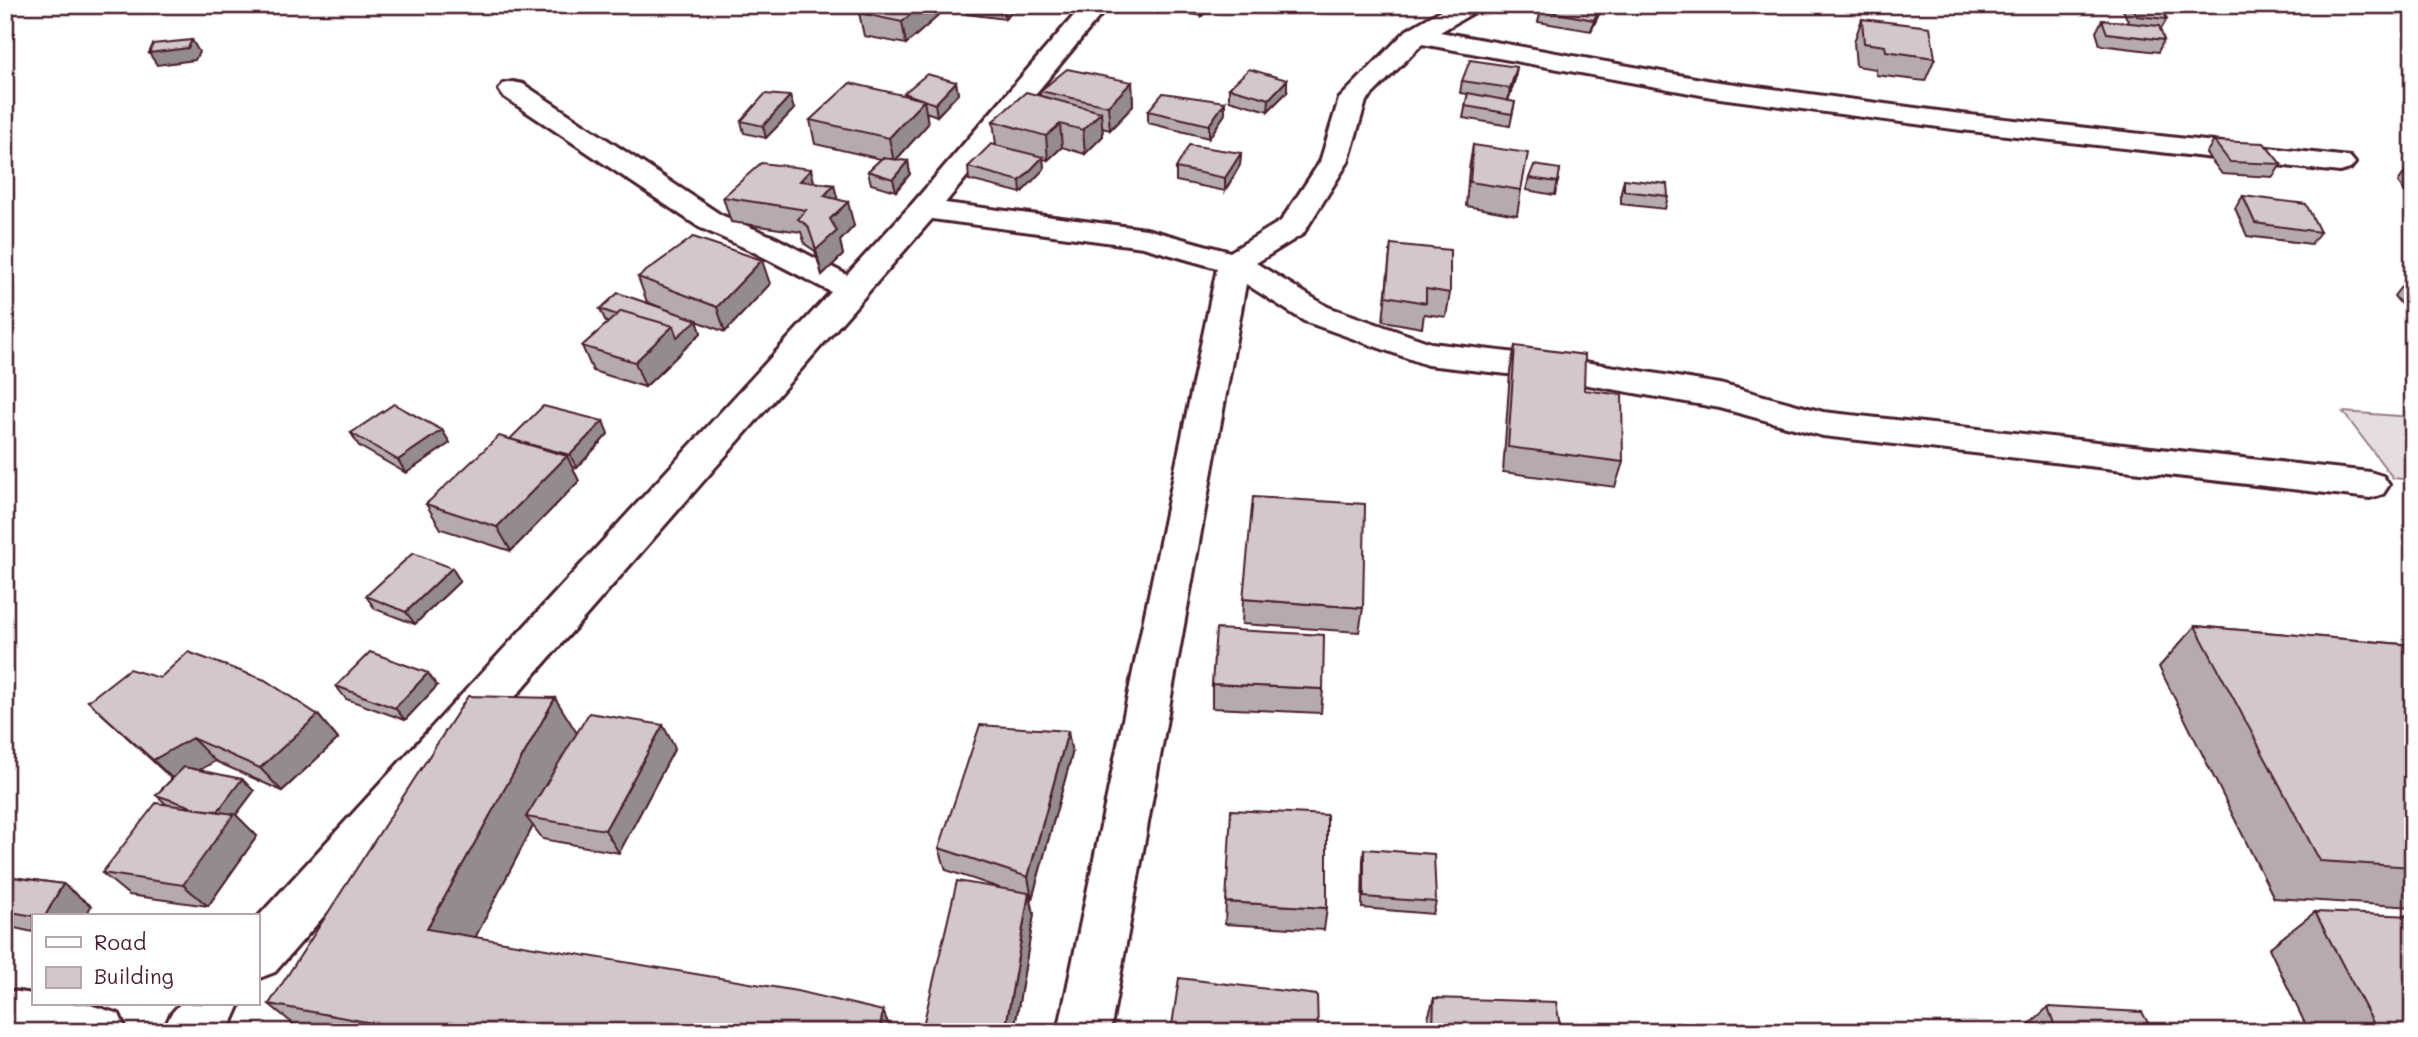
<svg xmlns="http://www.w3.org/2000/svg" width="2418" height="1037" viewBox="0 0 2418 1037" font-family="Mali,sans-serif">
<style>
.green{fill:#e5dee0;stroke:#987e86;stroke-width:2}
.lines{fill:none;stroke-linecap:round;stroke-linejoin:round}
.minor-casing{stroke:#4a1f2b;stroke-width:6}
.minor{fill:#fff;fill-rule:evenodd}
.wall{fill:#b5abaf;stroke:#4a1f2b;stroke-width:2}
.shaded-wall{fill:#938b8e;stroke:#4a1f2b;stroke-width:2}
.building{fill:#d2c7cb;stroke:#4a1f2b;stroke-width:2}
</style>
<rect width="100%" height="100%" fill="#fff"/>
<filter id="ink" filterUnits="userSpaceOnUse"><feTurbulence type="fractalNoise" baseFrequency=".0143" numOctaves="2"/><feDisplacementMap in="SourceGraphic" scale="14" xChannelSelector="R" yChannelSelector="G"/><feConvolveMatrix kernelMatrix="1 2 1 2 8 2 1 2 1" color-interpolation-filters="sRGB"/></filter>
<g filter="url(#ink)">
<!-- green -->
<path class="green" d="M2343,412L2413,417V480L2393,478Z"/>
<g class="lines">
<defs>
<path id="minor" d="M1083,5H1109L945,203L1146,229L1230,252L1281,221L1320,162L1339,99L1407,30L1450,5H1481L1478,10L1440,32L1712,81L1961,114L2350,157L2355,163L2350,169L2340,172L1961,130L1712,97L1422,44L1366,101L1348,162L1303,234L1256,263L1328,307L1431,343L1560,358L1720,384L1823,412L2370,472L2383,476L2389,485L2383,494L2370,498L1823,436L1720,408L1560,380L1427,365L1304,321L1246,284L1110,1032H1058L1217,268L1143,247L932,219L275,972L257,979V918L831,292L752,251L699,227L503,96L499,90L503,84L513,82L523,84L721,215L774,237L847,275L913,203Z
M5,990L33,994V1004H87L119,1014L127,1032H5Z
M180,1004H240L232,1022L224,1032H163L171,1014Z"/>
</defs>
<!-- minor casing -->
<use href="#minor" class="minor-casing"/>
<!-- minor -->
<use href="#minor" class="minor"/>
</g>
<!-- wall -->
<path class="wall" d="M966,5H1014V9L1005,19L967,14Z
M1151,5H1211L1202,16L1151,7Z
M2123,5H2160L2167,19L2160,31L2164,40L2158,52L2100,45L2096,32L2102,20L2129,23L2122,8Z
M1541,10H1601L1591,31L1538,22Z
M859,13L938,16L906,44L864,36Z
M1862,19L1935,58L1925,81L1876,75V69L1856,66L1854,42Z
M1515,79L1508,101L1515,102L1510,126L1463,118L1468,94L1460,93L1462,81Z
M956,82L958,94L937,116L926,112L928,124L896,160L908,161L910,174L896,191L871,184L868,171L881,159L815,144L810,120L905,96L904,93Z
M1132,82L1133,106L1110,130L1102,128L1103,136L1085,154L1062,147L1048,160L1043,159L1044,169L1021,193L969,180L968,167L996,145L993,121L1040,96V91Z
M1229,88L1287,92L1268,111L1229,100Z
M794,109L766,138L744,133L741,121Z
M1148,111L1225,114L1209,138L1148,123Z
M2214,141L2281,164L2273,177L2222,174L2206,153Z
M1473,145L1521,190L1517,215L1466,206L1469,169Z
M1241,153L1240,165L1225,191L1176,181V168Z
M1560,169L1555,195L1526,190L1529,178Z
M2407,169L2413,170V203L2398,182Z
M1624,179L1668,196L1665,209L1621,204V192Z
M814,182L834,185L837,199L854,226L840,241L843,255L822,275L815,251L805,244L801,232L731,222L723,197Z
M2243,196L2320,232L2311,244L2247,236L2235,208Z
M1391,244L1450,293L1446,317L1424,314L1422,328L1383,321Z
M638,277L770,284L725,332L697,321L701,333L645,387L593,371L582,346L608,323L606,322L600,309L686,317L647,302Z
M2404,283L2413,284V319L2394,296Z
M1515,346L1584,390L1623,462L1615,487L1503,472L1510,371Z
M603,421L608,434L577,468L572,467L579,481L511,551L441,529L426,504L510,439Z
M442,430L450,443L406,473L359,446L351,433Z
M452,568L460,581L415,624L375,609L366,596Z
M1243,599L1363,608L1359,632L1242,624Z
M2195,626L2413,645V907L2274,898L2159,667Z
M160,678L318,715L338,739L282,791L215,761L200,770L254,791L236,815L257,836L208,906L129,895L102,873L166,804L156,795L172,779L88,701Z
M1212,684L1323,689L1321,713L1212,708Z
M336,686H437L405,720L346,699Z
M577,733L675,748L619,853L543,839L533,826L475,937L892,1032H303L269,1004Z
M1072,754L1032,899H1031L1034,914L1014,1032H922V1030L997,887L946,870L939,848Z
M1364,849L1436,902L1433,914L1362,908L1363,860Z
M5,876L63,884L91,906L33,916V932L5,926Z
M1226,902L1327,908L1324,930L1225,924Z
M2315,912L2413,1032H2309L2269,948Z
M1434,998L1561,1032H1428V1018Z
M2048,1007L2153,1032H2021Z"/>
<!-- shaded-wall -->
<path class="shaded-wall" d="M921,5H937L938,16L906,44L902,22Z
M1005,5H1014V9L1005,19L1003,8Z
M1202,5H1211L1202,16Z
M1600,5H1602L1601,10L1591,31L1594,20Z
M192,40L199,52L195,60L157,65L149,53Z
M1517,67L1515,79L1508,101L1510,88Z
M1287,80V92L1268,111L1269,99Z
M956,82L958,94L937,116L935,104Z
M1132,82L1133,106L1110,130L1108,106Z
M790,96L794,109L766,138L763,126Z
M924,100L928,124L894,162L889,138Z
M1225,102V114L1209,138V125Z
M1101,112L1103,136L1085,154L1083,130Z
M1060,124L1062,147L1048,160L1046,136Z
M1241,153L1240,165L1225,191V178Z
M1043,157L1044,169L1021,193L1020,181Z
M908,161L910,174L896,191L893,179Z
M811,169L817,193L800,181Z
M834,185L840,209L824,196Z
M848,202L854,226L840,241L843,255L822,275L816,250L830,219Z
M762,260L770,284L725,332L717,307Z
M697,320L701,333L645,387L635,362L673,326Z
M603,421L608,434L577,468L570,455Z
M442,430L450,443L406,473L398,460Z
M567,456L579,481L511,551L497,527Z
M452,568L460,581L415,624L406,612Z
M428,673L437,686L405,720L395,708Z
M555,698L580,738L526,817L533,826L461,965L427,929Z
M318,715L338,739L282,791L260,768Z
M663,725L675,748L619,853L605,830Z
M1068,731L1072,754L1032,899L1028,877Z
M192,738L215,761L177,783L153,760Z
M242,779L254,791L236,815L257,836L208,906L183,885L215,814Z
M63,884L91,906L86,916H45Z
M1029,893L1034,914L1014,1032H1005Z
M883,1011L892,1032H879Z"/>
<!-- building -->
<path class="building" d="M869,5H921L902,22L859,13Z
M988,5H1005L1003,8Z
M1543,5H1600L1594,20L1541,10Z
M2132,5H2160L2167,19L2137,16Z
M1862,19L1930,27L1935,58L1886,51L1885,46L1864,43Z
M2102,20L2159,26L2164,40L2107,33Z
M192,40L188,48L149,53L153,44Z
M1470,60L1517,67L1510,88L1462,81Z
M1067,69L1132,82L1108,106L1040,91Z
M1249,69L1287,80L1269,99L1229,88Z
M927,74L956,82L935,104L904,93Z
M850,83L924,100L889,138L810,120Z
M1026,92L1101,112L1083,130L1060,124L1046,136L993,121Z
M1163,93L1225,102L1209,125L1148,111Z
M1468,93L1515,102L1512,114L1465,106Z
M765,94L790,96L763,126L741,121Z
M2214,141L2264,143L2281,164L2230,162Z
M991,144L1043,157L1020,181L968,167Z
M1189,145L1241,153L1225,178L1176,168Z
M1473,145L1528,153L1521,190L1470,182Z
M882,158L908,161L893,179L868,171Z
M761,163L811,169L800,181L834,185L824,196L848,202L830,219L837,231L816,250L808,226L798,219L806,210L723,197Z
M1534,165L1560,169L1558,182L1529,178Z
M2407,169L2413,170V177Z
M1624,179L1667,184L1668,196L1624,191Z
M2243,196L2306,204L2320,232L2255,223Z
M693,237L762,260L717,307L638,277Z
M1391,244L1450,250V293L1426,289V303L1386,296Z
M2404,283L2413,284V294Z
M618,293L697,320L677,337L673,326L621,311L617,315L600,309Z
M621,311L673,326L635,362L582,346Z
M1515,346L1585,355L1584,390L1622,395L1623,462L1508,447Z
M394,404L442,430L398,460L351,433Z
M543,406L603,421L570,455L510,439Z
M499,436L567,456L497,527L426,504Z
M1253,497L1365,504L1363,608L1243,599Z
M413,553L452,568L406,612L366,596Z
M2195,626L2413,645V867L2320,861Z
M1216,629L1324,635L1323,689L1212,684Z
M188,652L265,680L318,715L260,768L192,738L153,760L88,701L129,669L160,678Z
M370,652L428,673L395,708L336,686Z
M468,696L555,698L427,929L797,991L883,1011L879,1032H421L269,1004Z
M589,713L663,725L605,830L526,817Z
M980,725L1068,731L1028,877L939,848Z
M184,767L242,779L218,811L198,809L156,795Z
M156,803L234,814L183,885L102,873Z
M1231,810L1327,815V908L1226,902Z
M1364,849L1434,854L1436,902L1364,897Z
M5,876L63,884L45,916H34L5,911Z
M957,881L1029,893L1005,1032H939L922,1030Z
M2315,912L2413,916V1032H2378Z
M1179,978L1317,995L1318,1032H1171Z
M1434,998L1556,1002L1561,1032H1433Z
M2048,1007L2142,1012L2153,1032H2057Z"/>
</g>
<!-- margin -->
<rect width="2418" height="1037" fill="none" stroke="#fff" stroke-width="28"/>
<rect x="14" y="14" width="2390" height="1009" fill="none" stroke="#4a1f2b" stroke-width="2.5" filter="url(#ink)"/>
<!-- legend -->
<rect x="32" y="914" width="228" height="91" fill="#ffffff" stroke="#b7a5aa" stroke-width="2"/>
<rect x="46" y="937" width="35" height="10" fill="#ffffff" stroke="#b7a5aa" stroke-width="2"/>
<text x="94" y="950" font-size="21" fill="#4a1f2b">Road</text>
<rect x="46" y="967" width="35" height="21" fill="#d2c7cb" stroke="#b7a5aa" stroke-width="2"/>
<text x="94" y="984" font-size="21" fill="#4a1f2b">Building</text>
</svg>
